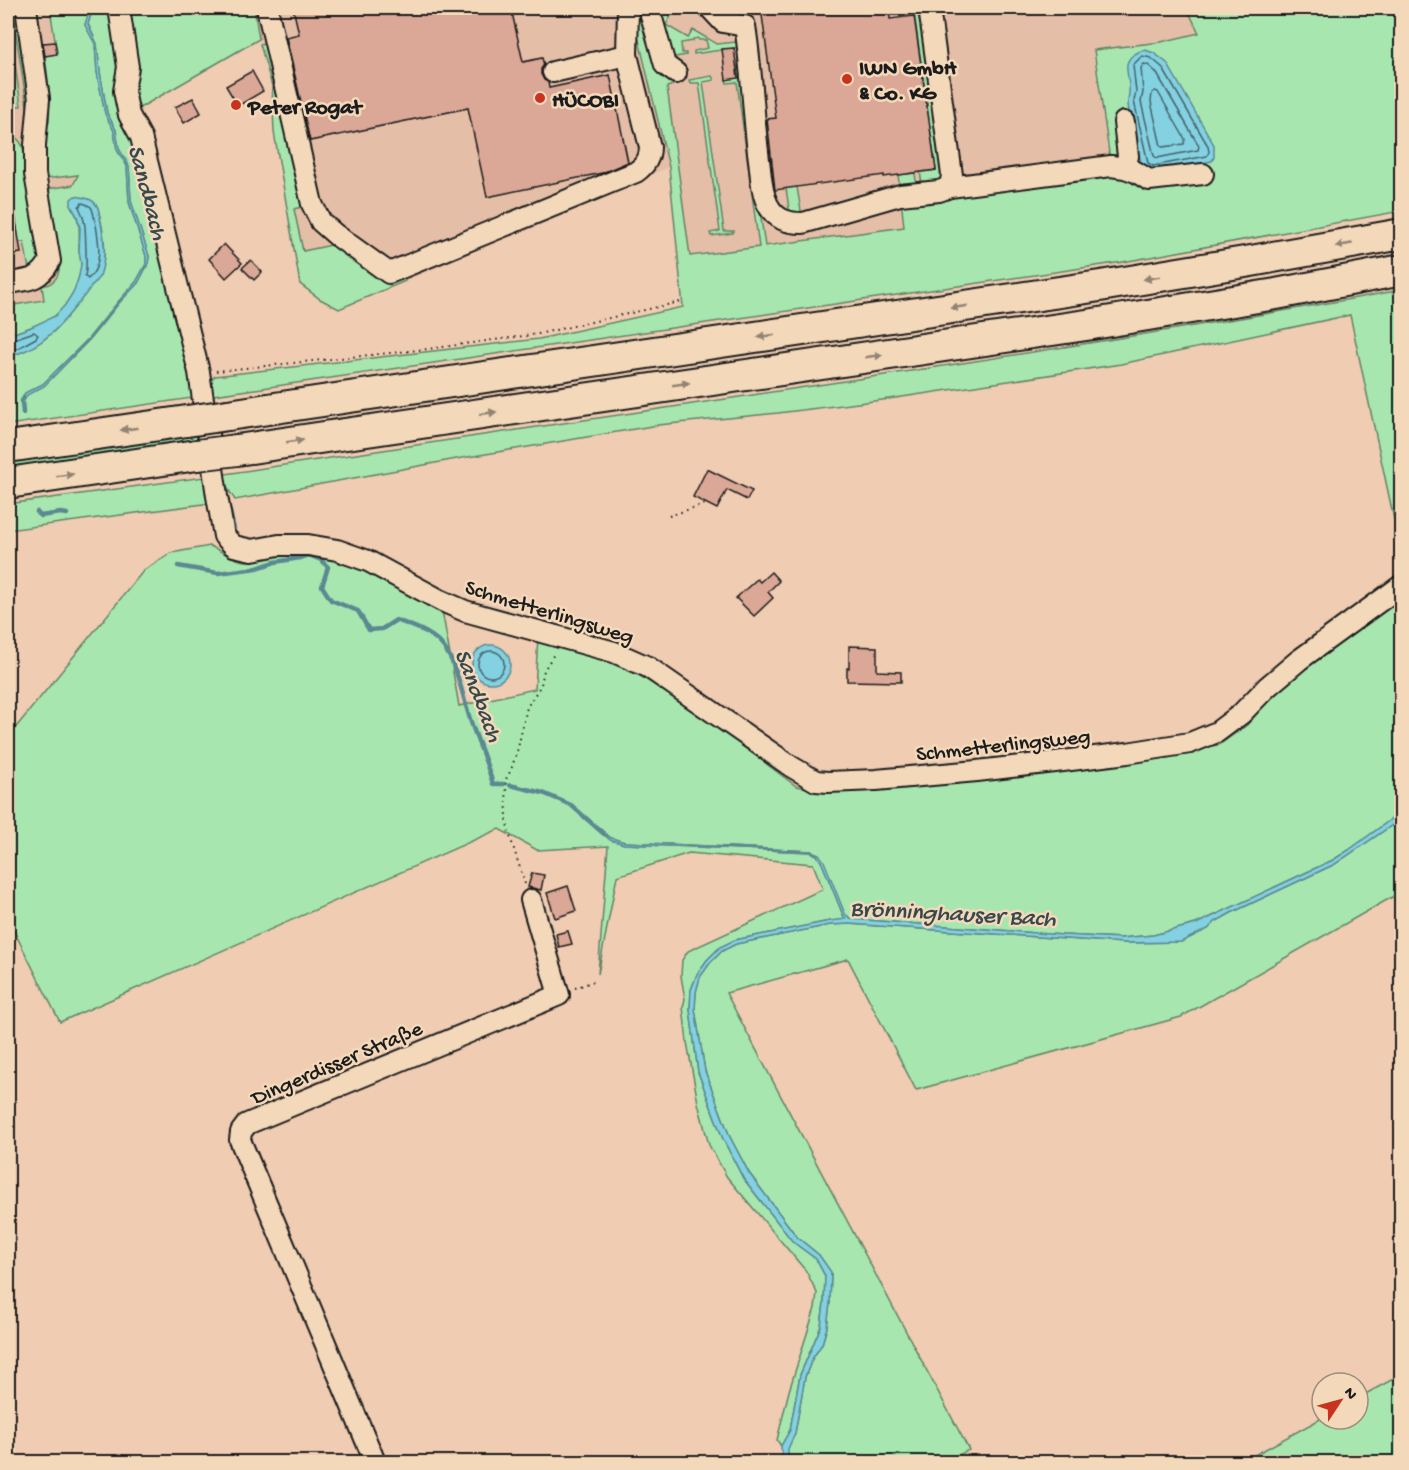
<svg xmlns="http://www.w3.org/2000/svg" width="1409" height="1470" viewBox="0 0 1409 1470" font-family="'Gochi Hand',sans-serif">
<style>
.built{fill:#e5bea7}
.green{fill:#a7e7af;stroke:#628266;stroke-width:1.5}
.water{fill:#83d1e1;stroke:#5a8992;stroke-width:1.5}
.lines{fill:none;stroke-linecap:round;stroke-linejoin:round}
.shore{stroke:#45646b;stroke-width:1.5}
.stream{stroke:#5a8992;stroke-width:4.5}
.building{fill:#dba796;stroke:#1c1c1c;stroke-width:1.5}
.minor-casing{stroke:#1c1c1c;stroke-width:24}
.highway-casing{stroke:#1c1c1c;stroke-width:34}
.path{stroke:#1c1c1c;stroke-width:2;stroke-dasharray:1.5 4.5;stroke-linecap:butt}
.minor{stroke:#f3d8ba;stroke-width:20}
.highway{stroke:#f3d8ba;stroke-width:30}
.highway-bridge-casing{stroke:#1c1c1c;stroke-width:34;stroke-linecap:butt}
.highway-bridge{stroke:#f3d8ba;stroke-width:30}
.oneway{fill:#928373}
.poi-dot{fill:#c8321e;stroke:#f3d8ba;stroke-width:2}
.labels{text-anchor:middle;stroke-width:5;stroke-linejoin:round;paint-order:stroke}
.poi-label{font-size:22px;font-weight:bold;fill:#1c1c1c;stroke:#f3d8ba;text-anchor:start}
.street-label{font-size:22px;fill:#1c1c1c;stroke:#f3d8ba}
.water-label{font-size:24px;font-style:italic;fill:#36494d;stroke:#f3d8ba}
</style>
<rect width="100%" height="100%" fill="#efccb2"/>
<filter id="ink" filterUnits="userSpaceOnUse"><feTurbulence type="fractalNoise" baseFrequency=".0167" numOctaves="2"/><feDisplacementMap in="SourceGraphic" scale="12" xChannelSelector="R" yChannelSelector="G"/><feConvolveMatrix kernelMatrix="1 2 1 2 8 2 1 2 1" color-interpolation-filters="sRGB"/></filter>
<g filter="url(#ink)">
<!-- built -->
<path class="built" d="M8,8H50L57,54L44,56L50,97L49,122L46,130V179L79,174L73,185L59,274L54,281L47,285L44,300L8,306Z
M254,8H1187L1199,33L1161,42L1094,50L1111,171L683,307L669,167L405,281L403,276L303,252L294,209L306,206L267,42L260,44Z"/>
<!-- green -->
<path class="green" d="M12,8H18L30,103L27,106Z
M50,8H89V12L85,25L95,44L97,72L105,113L114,131L117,150L127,166L129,202L146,256V264L136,282L118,302L88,339L43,384L25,393L21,401L23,413V401L26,395L44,386L89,340L119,303L138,283L148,264L149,256L131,201L129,166L119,149L116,130L107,113L100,72L97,44L88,24L92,11V8H254L259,39L136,110V155L190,380L199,397L8,425V356C46,348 69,317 89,286C94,279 102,271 103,263C107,244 102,226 98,208L71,206C82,222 79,231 79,250C80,254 81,259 81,264C81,280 68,307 55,316C41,325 23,330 8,335V306L44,300L42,286C51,285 58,279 59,270L47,189L73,185L78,175L45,179L46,130L49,122L50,97L45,56L57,54Z
M634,8H642L673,80L672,82L673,85L667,87L690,256L759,247L737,82L727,83L726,79L738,78L737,65H739L765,246L904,227L901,199L959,183L1111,166L1094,50L1161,42L1199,33L1187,8H1401V211L1123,262L207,396L209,382L215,376L539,339L683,307L669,167L634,19Z
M654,8H663L666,12L671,16L666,25L688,38L693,30L717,44L736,42L738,46L735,48L694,54V51L708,48L706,40H699L698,38L693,39V41L681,43L682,53H686V55L675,57L676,67Z
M914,11L924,19L945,180L923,189L920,172L936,170Z
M8,31H10L21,106H16L13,102L8,67Z
M268,42L306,206L294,209L303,251L336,244L403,276L405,281L339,309L320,299L300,284L274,132L272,86L260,44Z
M712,76L714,80L703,82L724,231H734L733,233L711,236L710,233L720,231L699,83H690L689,80Z
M8,135C18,137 22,142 24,152L40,256L38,264L29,269L24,242H19L10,180H8Z
M915,173L917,190H900L898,175Z
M797,187L801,211L799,213L794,214L789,209L786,188Z
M1401,290V552L1350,315L1121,364L882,400L778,413L658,425L462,458L235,500L219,475C613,414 1009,361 1401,290Z
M200,432L201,440L8,469V459Z
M211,476V503L8,530V504Z
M210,546C221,551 232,559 244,561C264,562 283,550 303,552C348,555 403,589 442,610L459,706L535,689L538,637L622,664L708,720L796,786L834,792L1051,767L1184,748L1219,745L1247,725L1274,694L1342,638L1401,593V812L1349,850L1333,860L1196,924L1154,935L1121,938L1063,935L852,919L845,915L819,854L811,851L624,842L611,838L601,830L610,839L624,844L811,852L817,855L822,863L843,915L847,920L830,921L735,940L720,947L707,960L697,974L691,990L690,1009L692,1025L698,1072L723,1139L743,1178L793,1242L816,1259L825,1276L824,1303L821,1326L800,1375L790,1430L781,1446L777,1440L789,1391L815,1308L817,1293L806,1271L727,1177L709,1145L698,1103L687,1042L683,1007L685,999L681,976L682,960L688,951L823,889L813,864L689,853L617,876L598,974L608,846L537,850L499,829L60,1022L8,919V737L144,570L171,553Z
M1401,819V892L1181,1017L916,1090L848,959L726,993L969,1450L944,1462H785L788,1456L787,1449L795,1433L805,1377L812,1359L822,1344L827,1327L830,1303L831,1273L819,1255L797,1237L749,1173L730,1137L705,1071L695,1009L696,992L700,977L710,963L722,951L736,944L830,925L849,924L1125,943L1181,942L1208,929L1215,922L1231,913L1335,864Z
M1397,1377L1402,1385L1401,1462H1242L1322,1418L1358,1419V1398Z"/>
<!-- water -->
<path class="water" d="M89,8H92V11L88,24L97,44L100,72L107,113L116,130L119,149L129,166L131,201L149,256L148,264L138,283L119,303L89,340L44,386L27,395L23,401H21L25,393L43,384L88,339L118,302L136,282L146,264V256L129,202L127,166L117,150L114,131L105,114L97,72L95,44L85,25L89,12Z
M1145,50L1154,53L1167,63L1214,145V157L1212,161L1152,172L1142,167C1138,148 1128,120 1128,101C1128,96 1130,93 1129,87C1129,80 1126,71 1127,64C1129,56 1138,51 1145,50Z
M75,196C85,198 94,198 98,208C103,232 108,253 100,276C73,308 51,348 8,356V335L29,328L55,316L65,305L74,291L79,276L81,264L79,251L80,228L77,216L71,206V199Z
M472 664a19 19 0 1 1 38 0a19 19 0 1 1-38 0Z
M1401,812V819L1335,864L1231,913L1215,922L1208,929L1181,942L1125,943L849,924L830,925L736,944L722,951L710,963L700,977L696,992L695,1009L705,1071L730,1137L749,1173L797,1237L819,1255L831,1272L830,1303L827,1327L822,1344L812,1359L805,1377L795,1433L788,1449V1456L785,1462H776L782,1458L781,1446L790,1430L800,1375L821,1326L824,1303L825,1276L816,1259L793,1242L743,1178L723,1139L698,1072L692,1025L690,1009L691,990L697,974L707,960L720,947L735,940L830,921L846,919L843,915L822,863L817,855L811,852L624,844L610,840L600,831L611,838L625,842L811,851L819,854L824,861L845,914L852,919L1063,935L1121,938L1153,935L1196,924L1333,860L1349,850Z"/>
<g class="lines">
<!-- shore -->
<path class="shore" d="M1142,56L1151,58L1162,67L1208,146L1209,152L1207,156L1153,166L1148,163L1134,101L1136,92L1133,65Z
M1144,64L1148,65L1156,72L1199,146L1198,150L1157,158L1154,156L1141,102L1143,92L1141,68Z
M1155,91L1158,92L1185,139L1184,144L1163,147L1161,146L1151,102L1152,93Z
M82,203C86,204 87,204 91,207C94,211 94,220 96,225C99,242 103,267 88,279L85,276C87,267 86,260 86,251C85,235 87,221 79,207Z
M8,341L34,332L38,335L36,338L18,348L8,350
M478 664a13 13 0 1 1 26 0a13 13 0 1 1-26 0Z"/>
<!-- stream -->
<path class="stream" d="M23,413L22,401L24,398
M226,495L234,529
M37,512L40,516L61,513L67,514
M178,566L218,573L257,568L275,562L300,558L309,555L321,560L328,567L322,586L331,600L358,611L369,630L382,629L396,620C410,625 431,632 441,644C457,661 463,699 471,722C478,743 487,763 493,784H504
M510,785L543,793L571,805L604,834"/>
</g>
<!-- building -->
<path class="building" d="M293,8H511L523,62L542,58L544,65L541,69V74L544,80L548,82L549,88L610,75L628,162L602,173L487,197L468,108L310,141L286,37L299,34Z
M761,8H889L890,19L914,16L936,170L884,177V175L775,190L767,119L776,118Z
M55,42L57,54L45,56L43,43Z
M734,48L738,78L726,80L722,49Z
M252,71L263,91L238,106L226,86Z
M193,98L201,113L184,123L175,107Z
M8,209H14L21,253L8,255Z
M224,244L242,263L226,278L209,259Z
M251,260L262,272L254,280L242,268Z
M707,469L752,491L747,500L727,490L717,509L693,497Z
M771,572L779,581L768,592L773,598L754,616L736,598L757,579L760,582Z
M849,646L877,647V671L901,672V682L847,681V668H849Z
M532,873L544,875L541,890L528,887Z
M568,886L576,911L555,918L547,893Z
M568,931L572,944L559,947L556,934Z"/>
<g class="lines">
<defs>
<path id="minor" d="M119,8L128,67L124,91L129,115L141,137L199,372L217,496L224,536L234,546L252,550L279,545H308L337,550L368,561L440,600L465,611L614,652L648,667L792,767L816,781L828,782L876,780L977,771L1055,762L1127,753L1190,743L1217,732L1241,714L1267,687L1299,660L1402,585
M267,8L312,204L321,222L336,235L389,273L636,172C646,165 650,158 650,147L627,55L628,8
M649,8L665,65L676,73
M710,8L723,22L745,26C752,70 753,115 759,160C761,174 761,192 768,205C776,220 788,223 803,223L900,195L939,191L950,187L952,175L929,8
M553,72L627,55
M1124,122L1128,156L1125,168
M950,187L1111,166L1125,168L1136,172L1149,180L1203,174
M8,283C28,280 39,281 50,261L35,174V145L39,99L26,8
M375,1462L240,1140L241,1132L247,1124L559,995L531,900"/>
<path id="highway" d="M228,415L1100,286L1251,261L1402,234
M8,447L187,421
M237,450L1093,324L1276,294L1402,270
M8,483L197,455"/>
</defs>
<!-- minor casing -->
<use href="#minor" class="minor-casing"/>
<!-- highway casing -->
<use href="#highway" class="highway-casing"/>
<!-- path -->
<path class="path" d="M216,371L428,349L538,334L680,302
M669,516L705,504
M525,884L508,830L507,820L506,779L511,770L518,748L527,707L541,685L544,670L554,654
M575,988L597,980"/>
<!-- minor -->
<use href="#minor" class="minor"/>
<!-- highway -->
<use href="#highway" class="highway"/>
<defs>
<path id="highway-bridge" d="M187,421L228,415
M197,455L237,450"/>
</defs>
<!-- highway-bridge casing -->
<use href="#highway-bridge" class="highway-bridge-casing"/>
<!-- highway-bridge -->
<use href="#highway-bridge" class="highway-bridge"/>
</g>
<!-- one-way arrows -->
<defs><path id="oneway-solid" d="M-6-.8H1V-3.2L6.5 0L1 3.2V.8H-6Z" transform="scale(1.5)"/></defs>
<g class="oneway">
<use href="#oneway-solid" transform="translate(1344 245) rotate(169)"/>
<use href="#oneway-solid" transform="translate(1152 278) rotate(171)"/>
<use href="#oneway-solid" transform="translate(959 307) rotate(172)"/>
<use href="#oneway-solid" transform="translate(766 336) rotate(172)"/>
<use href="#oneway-solid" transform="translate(874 356) rotate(-8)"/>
<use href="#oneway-solid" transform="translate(681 384) rotate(-8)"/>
<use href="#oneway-solid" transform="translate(488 413) rotate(-8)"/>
<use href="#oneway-solid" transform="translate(129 429) rotate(172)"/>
<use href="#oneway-solid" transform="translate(295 441) rotate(-8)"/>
<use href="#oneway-solid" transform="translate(65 475) rotate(-8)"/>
</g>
</g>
<!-- markers -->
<g class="poi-dot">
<circle cx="847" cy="79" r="6"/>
<circle cx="540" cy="98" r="6"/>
<circle cx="236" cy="105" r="6"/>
</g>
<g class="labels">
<!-- poi labels -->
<g class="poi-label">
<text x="859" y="74">IWN GmbH<tspan x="859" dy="25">&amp; Co. KG</tspan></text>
<text x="552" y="106">HÜCOBI</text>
<text x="248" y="113">Peter Rogat</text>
</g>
<!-- street labels -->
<g class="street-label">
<text transform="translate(550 610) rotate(17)" y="8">Schmetterlingsweg</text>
<text transform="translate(1003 743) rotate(-6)" y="8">Schmetterlingsweg</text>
<text transform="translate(336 1061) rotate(-23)" y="8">Dingerdisser Straße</text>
</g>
<!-- water labels -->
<g class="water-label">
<text transform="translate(149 192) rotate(75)" y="8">Sandbach</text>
<text transform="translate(480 695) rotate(69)" y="8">Sandbach</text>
<text transform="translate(953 912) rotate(3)" y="8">Brönninghauser Bach</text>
</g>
</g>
<!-- margin -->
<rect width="1409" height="1470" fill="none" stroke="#f3d8ba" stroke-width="30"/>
<rect x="15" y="15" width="1379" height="1440" fill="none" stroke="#1c1c1c" stroke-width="2" filter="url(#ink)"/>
<!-- north arrow -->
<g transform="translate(1340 1401) rotate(54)"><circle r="28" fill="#f3d8ba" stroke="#9d8d7b" stroke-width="1.5"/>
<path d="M0-4.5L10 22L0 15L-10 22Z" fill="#c8321e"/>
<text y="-9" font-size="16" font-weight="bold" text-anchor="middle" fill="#1c1c1c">N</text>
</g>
</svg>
